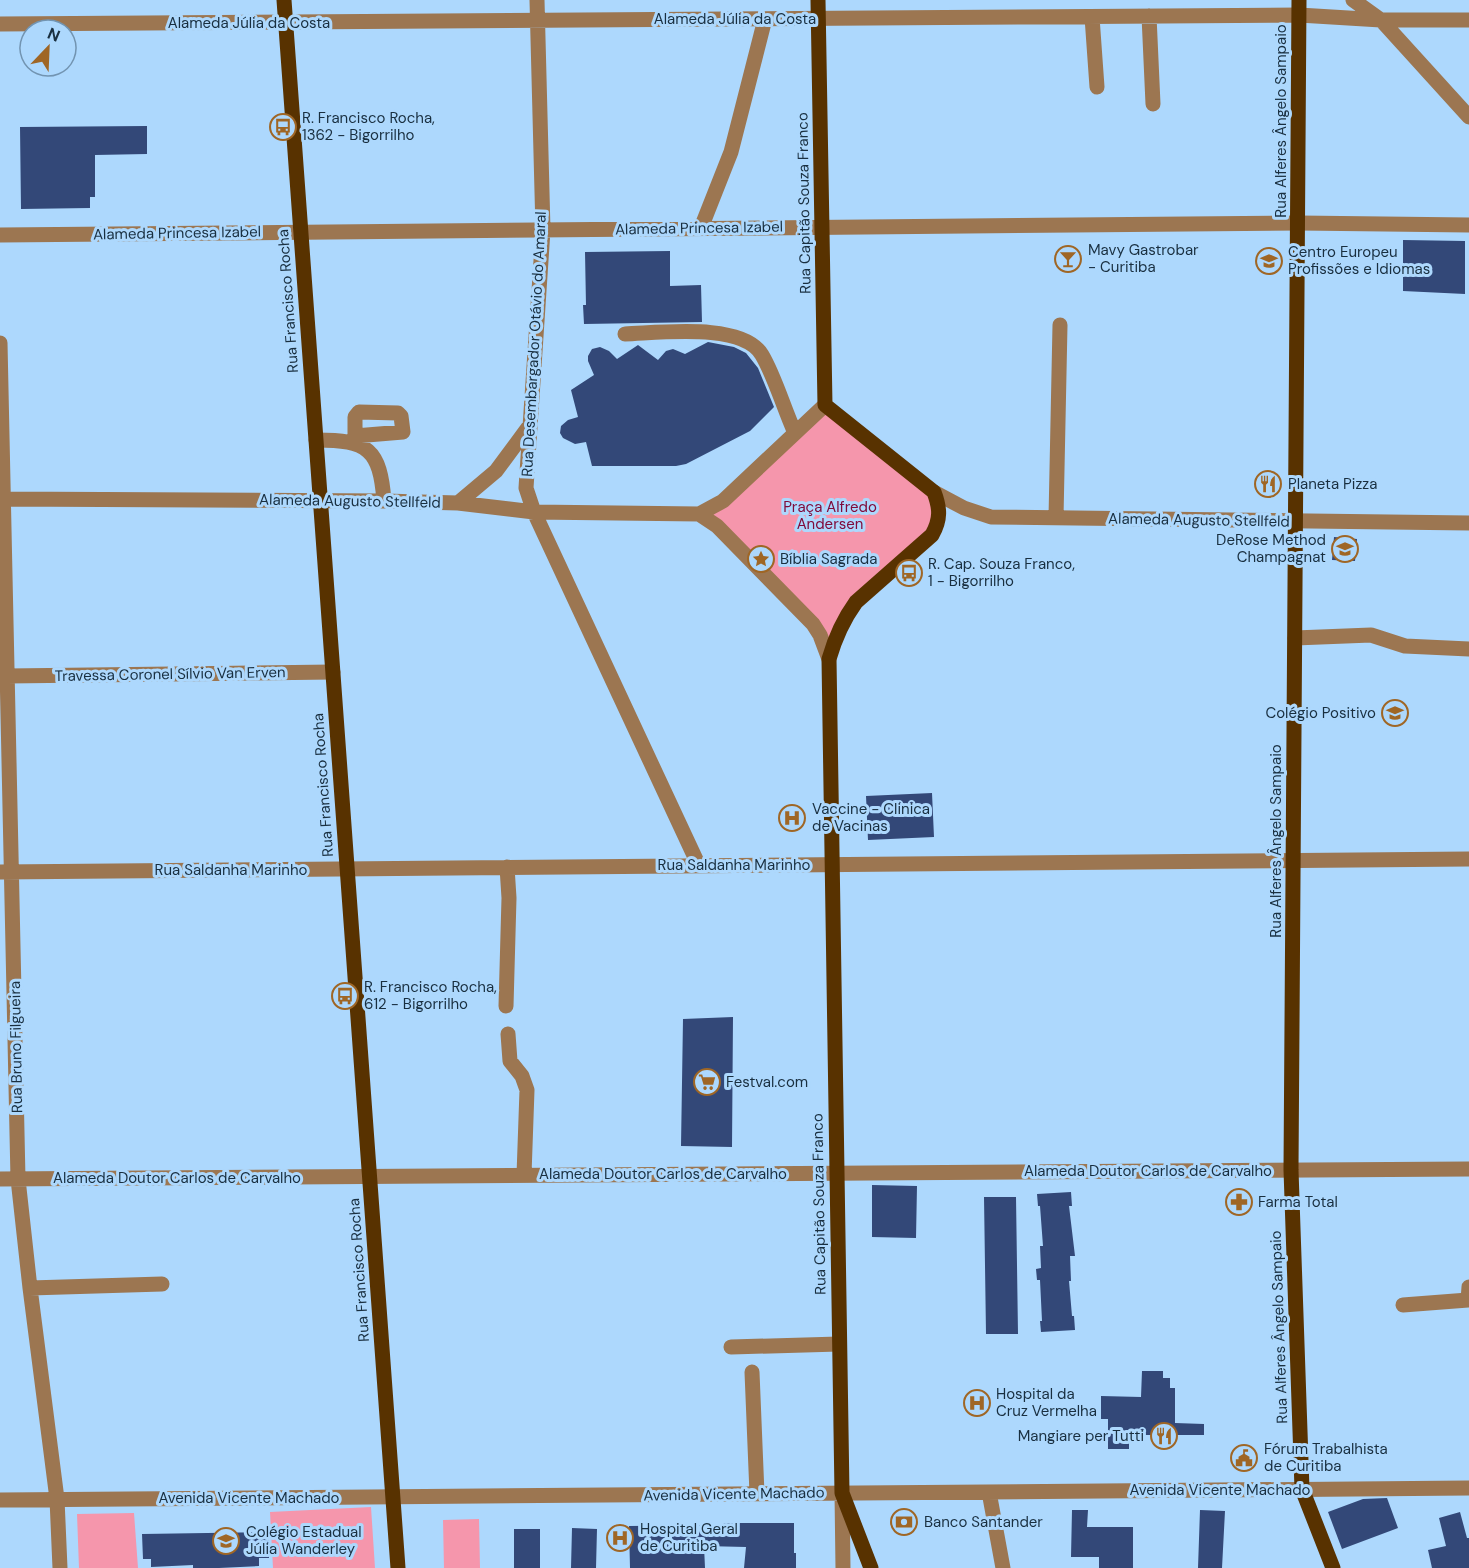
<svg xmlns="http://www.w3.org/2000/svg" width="1469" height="1568" viewBox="0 0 1469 1568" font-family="'DM Sans',sans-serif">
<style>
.green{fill:#f596ac}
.building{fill:#334878}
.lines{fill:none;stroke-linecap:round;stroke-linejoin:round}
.minor{stroke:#9c7651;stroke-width:15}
.major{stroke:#583200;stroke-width:15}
.labels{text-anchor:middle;stroke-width:6;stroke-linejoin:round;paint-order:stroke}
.street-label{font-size:15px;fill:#192f40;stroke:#add8fd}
.poi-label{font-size:15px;fill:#192f40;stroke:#add8fd;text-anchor:start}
.park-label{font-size:15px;fill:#800b3b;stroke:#add8fd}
</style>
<rect width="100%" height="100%" fill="#add8fd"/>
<!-- green -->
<path class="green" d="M825,405L934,492L937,526L856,602L825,647L710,521L713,508Z
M371,1507L375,1568H273L270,1512Z
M134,1513L138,1568H79L77,1514Z
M479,1519L480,1568H444L443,1520Z"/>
<!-- building -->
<path class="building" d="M147,126V154L95,155V197H90V208L21,209L20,127Z
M1403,240L1465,241V294L1403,291Z
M670,251V286L701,285L702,322L584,324L583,305H586L585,252Z
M708,342L734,347L746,353L758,368L774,407L750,431L686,464L676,466H592L586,442L575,444L563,438L560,433L561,426L568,420L578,417L571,390L594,375L588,361V356L592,349L600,347L609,351L617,359L638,345L658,360L666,351L673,349L685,354Z
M1334,537L1357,539L1355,561L1332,560Z
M932,793L934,837L868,840L866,796Z
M733,1017L732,1147L681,1146L683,1019Z
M872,1185L917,1186L916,1238L872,1237Z
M1071,1192L1072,1206H1069L1075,1256H1070L1071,1281H1069L1072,1316H1074L1075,1330L1041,1332L1040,1321H1042L1040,1280H1037L1036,1269L1041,1268L1040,1246H1043L1040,1206H1038L1037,1194Z
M984,1197H1016L1018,1334H986Z
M1142,1371H1163V1378H1170V1388H1175V1423L1204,1424V1435H1129V1449H1108V1419H1101V1396L1141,1397Z
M1387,1498L1398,1528L1342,1549L1328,1512L1363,1499Z
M1072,1510H1088L1087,1527H1133V1568H1099V1557H1071Z
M1200,1510L1225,1511L1222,1568H1198Z
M1460,1512L1467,1538H1469V1568H1432L1428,1550L1446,1546L1439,1518Z
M722,1523H794V1553H796V1568H744L746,1547L704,1546L705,1568H630L629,1526L722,1525Z
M572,1528L597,1529L596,1568H571Z
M514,1529H540V1568H514Z
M268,1532L269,1558H259V1566L219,1568H193V1565L151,1567V1559H143L142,1534Z"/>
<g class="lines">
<!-- minor -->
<path class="minor" d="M537,0L543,230L526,488L534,512L699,866
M1353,0L1381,20L1469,117
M1149,16L1153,104
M1092,17L1097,87
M0,24L1299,15L1381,20H1469
M701,228L731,152L765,19
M0,235L1299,223L1469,225
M625,334C659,333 743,322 762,355C775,377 784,409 795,433
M0,343L18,1179L30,1288L57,1499L60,1568
M316,440C368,440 380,449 384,501
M355,443V417L359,412L398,413L401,416L403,432L355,436
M934,492L964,508L991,517L1469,523
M0,499L384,501L458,503L534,512L699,514L723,501L825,405
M458,503L496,471L530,425
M699,514L717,526L813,624L820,635L829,659
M1056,518L1060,325
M1295,638L1371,635L1405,646L1469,649
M7,676L333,672
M0,872L1469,859
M506,1006L509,898L507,867
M508,1034L510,1061L522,1076L527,1090L524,1175
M0,1179L1469,1169
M30,1288L162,1284
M1403,1305L1468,1300L1469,1287
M731,1347L839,1344
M752,1372L757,1494
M989,1492L1003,1568
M842,1493L843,1568
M0,1500L1469,1488"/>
<!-- major -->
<path class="major" d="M284,0L398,1568
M818,0L825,405L934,492C940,508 941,519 932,535L856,602C843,620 835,638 829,659L842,1493L871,1568
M1299,0L1291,1170L1302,1489L1333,1568"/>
</g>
<!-- icons -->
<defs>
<symbol id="bus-ring" viewBox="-11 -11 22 22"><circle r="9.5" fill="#add8fd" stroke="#9f6625" stroke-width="1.5"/><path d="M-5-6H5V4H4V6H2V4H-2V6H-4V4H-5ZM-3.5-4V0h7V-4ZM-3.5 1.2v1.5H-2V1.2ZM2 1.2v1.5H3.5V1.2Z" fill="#9f6625"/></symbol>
<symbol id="bar-ring" viewBox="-11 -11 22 22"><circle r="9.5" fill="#add8fd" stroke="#9f6625" stroke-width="1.5"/><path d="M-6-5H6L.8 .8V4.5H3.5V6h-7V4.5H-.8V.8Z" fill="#9f6625"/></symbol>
<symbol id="university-ring" viewBox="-11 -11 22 22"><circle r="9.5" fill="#add8fd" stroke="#9f6625" stroke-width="1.5"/><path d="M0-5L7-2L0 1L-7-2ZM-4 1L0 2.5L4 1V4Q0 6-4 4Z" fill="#9f6625"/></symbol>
<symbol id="restaurant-ring" viewBox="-11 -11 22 22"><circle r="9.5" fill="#add8fd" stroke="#9f6625" stroke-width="1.5"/><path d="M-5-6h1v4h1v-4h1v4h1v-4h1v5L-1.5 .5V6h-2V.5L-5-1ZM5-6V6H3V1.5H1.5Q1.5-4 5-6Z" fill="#9f6625"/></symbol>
<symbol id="sight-ring" viewBox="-11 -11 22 22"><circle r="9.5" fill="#add8fd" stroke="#9f6625" stroke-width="1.5"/><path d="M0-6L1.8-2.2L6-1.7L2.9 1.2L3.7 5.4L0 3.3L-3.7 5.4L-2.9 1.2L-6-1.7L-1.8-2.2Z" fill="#9f6625"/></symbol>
<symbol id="school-ring" viewBox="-11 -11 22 22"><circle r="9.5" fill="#add8fd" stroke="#9f6625" stroke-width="1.5"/><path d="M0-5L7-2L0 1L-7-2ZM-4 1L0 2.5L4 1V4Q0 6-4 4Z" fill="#9f6625"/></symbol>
<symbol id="hospital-ring" viewBox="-11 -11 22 22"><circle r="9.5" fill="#add8fd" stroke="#9f6625" stroke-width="1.5"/><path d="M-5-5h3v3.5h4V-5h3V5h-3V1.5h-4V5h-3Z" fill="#9f6625"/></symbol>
<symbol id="supermarket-ring" viewBox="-11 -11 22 22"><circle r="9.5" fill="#add8fd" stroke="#9f6625" stroke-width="1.5"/><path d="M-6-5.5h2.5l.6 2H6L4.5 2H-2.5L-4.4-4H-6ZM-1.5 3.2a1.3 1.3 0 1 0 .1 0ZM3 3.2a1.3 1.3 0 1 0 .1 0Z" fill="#9f6625"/></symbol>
<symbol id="pharmacy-ring" viewBox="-11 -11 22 22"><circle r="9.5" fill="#add8fd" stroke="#9f6625" stroke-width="1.5"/><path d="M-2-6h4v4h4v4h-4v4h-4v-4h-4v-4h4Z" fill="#9f6625"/></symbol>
<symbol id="civic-ring" viewBox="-11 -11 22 22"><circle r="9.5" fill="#add8fd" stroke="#9f6625" stroke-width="1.5"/><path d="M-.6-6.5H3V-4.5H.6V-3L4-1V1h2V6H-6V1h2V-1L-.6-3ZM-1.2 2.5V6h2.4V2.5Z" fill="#9f6625"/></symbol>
<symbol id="bank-ring" viewBox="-11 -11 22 22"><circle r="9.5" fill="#add8fd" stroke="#9f6625" stroke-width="1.5"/><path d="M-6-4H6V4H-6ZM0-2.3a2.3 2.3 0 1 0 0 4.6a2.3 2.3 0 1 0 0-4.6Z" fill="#9f6625"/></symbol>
</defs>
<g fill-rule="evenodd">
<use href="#bus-ring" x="268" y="112" width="30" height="30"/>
<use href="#bar-ring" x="1053" y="244" width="30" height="30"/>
<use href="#university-ring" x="1254" y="246" width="30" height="30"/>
<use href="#restaurant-ring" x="1253" y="469" width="30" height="30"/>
<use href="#university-ring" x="1330" y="534" width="30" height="30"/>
<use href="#sight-ring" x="746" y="544" width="30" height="30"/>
<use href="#bus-ring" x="894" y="558" width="30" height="30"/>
<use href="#school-ring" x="1380" y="698" width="30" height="30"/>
<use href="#hospital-ring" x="777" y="803" width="30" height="30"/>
<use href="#bus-ring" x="330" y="981" width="30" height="30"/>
<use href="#supermarket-ring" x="692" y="1067" width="30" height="30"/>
<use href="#pharmacy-ring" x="1224" y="1187" width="30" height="30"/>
<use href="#hospital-ring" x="962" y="1388" width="30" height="30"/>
<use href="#restaurant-ring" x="1149" y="1421" width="30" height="30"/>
<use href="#civic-ring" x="1229" y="1443" width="30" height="30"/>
<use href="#bank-ring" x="889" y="1507" width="30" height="30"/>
<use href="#hospital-ring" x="605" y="1523" width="30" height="30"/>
<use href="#school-ring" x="211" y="1526" width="30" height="30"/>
</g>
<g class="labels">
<!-- street labels -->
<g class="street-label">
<text x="735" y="24">Alameda Júlia da Costa</text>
<text x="249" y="28">Alameda Júlia da Costa</text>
<text transform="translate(1281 121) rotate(-90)" y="5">Rua Alferes Ângelo Sampaio</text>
<text transform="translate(804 203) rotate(-91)" y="5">Rua Capitão Souza Franco</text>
<text transform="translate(699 228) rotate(-1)" y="5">Alameda Princesa Izabel</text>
<text transform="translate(177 233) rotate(-1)" y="5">Alameda Princesa Izabel</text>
<text transform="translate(288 301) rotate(-94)" y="5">Rua Francisco Rocha</text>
<text transform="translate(534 344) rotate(-87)" y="5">Rua Desembargador Otávio do Amaral</text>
<text transform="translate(350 501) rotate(1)" y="5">Alameda Augusto Stellfeld</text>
<text transform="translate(1199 520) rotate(1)" y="5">Alameda Augusto Stellfeld</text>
<text transform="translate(170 674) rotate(-1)" y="5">Travessa Coronel Sílvio Van Erven</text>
<text transform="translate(323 785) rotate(-94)" y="5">Rua Francisco Rocha</text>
<text transform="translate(1276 841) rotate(-90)" y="5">Rua Alferes Ângelo Sampaio</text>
<text x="734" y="870">Rua Saldanha Marinho</text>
<text x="231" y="875">Rua Saldanha Marinho</text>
<text transform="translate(16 1047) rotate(-91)" y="5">Rua Bruno Filgueira</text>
<text x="1148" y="1176">Alameda Doutor Carlos de Carvalho</text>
<text x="663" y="1179">Alameda Doutor Carlos de Carvalho</text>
<text x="177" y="1183">Alameda Doutor Carlos de Carvalho</text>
<text transform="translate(819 1204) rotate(-91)" y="5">Rua Capitão Souza Franco</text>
<text transform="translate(359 1270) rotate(-94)" y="5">Rua Francisco Rocha</text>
<text transform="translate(1279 1327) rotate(-92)" y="5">Rua Alferes Ângelo Sampaio</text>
<text x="1220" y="1495">Avenida Vicente Machado</text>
<text transform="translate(734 1494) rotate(-1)" y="5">Avenida Vicente Machado</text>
<text x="249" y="1503">Avenida Vicente Machado</text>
</g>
<!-- poi labels -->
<g class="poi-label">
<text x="302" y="123">R. Francisco Rocha,<tspan x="302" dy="17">1362 - Bigorrilho</tspan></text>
<text x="1088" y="255">Mavy Gastrobar<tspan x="1088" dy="17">- Curitiba</tspan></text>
<text x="1288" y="257">Centro Europeu<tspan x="1288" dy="17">Profissões e Idiomas</tspan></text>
<text x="1288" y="489">Planeta Pizza</text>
<text x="1326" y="545" text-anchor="end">DeRose Method<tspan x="1326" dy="17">Champagnat</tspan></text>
<text x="780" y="564">Bíblia Sagrada</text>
<text x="928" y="569">R. Cap. Souza Franco,<tspan x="928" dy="17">1 - Bigorrilho</tspan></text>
<text x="1376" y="718" text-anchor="end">Colégio Positivo</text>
<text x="812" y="814">Vaccine - Clinica<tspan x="812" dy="17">de Vacinas</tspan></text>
<text x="364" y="992">R. Francisco Rocha,<tspan x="364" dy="17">612 - Bigorrilho</tspan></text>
<text x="726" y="1087">Festval.com</text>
<text x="1258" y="1207">Farma Total</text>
<text x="996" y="1399">Hospital da<tspan x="996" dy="17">Cruz Vermelha</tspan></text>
<text x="1144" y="1441" text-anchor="end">Mangiare per Tutti</text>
<text x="1264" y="1454">Fórum Trabalhista<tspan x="1264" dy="17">de Curitiba</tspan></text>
<text x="924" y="1527">Banco Santander</text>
<text x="640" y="1534">Hospital Geral<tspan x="640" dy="17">de Curitiba</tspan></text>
<text x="246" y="1537">Colégio Estadual<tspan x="246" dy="17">Júlia Wanderley</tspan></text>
</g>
<!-- park labels -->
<g class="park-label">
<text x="830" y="512">Praça Alfredo<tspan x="830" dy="17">Andersen</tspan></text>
</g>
</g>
<!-- north arrow -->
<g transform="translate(48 48) rotate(23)"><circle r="28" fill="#add8fd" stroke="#7294b1" stroke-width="1.5"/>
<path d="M0-4.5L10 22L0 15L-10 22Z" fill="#9f6625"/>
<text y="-9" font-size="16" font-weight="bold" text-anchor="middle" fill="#192f40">N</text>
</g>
</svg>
